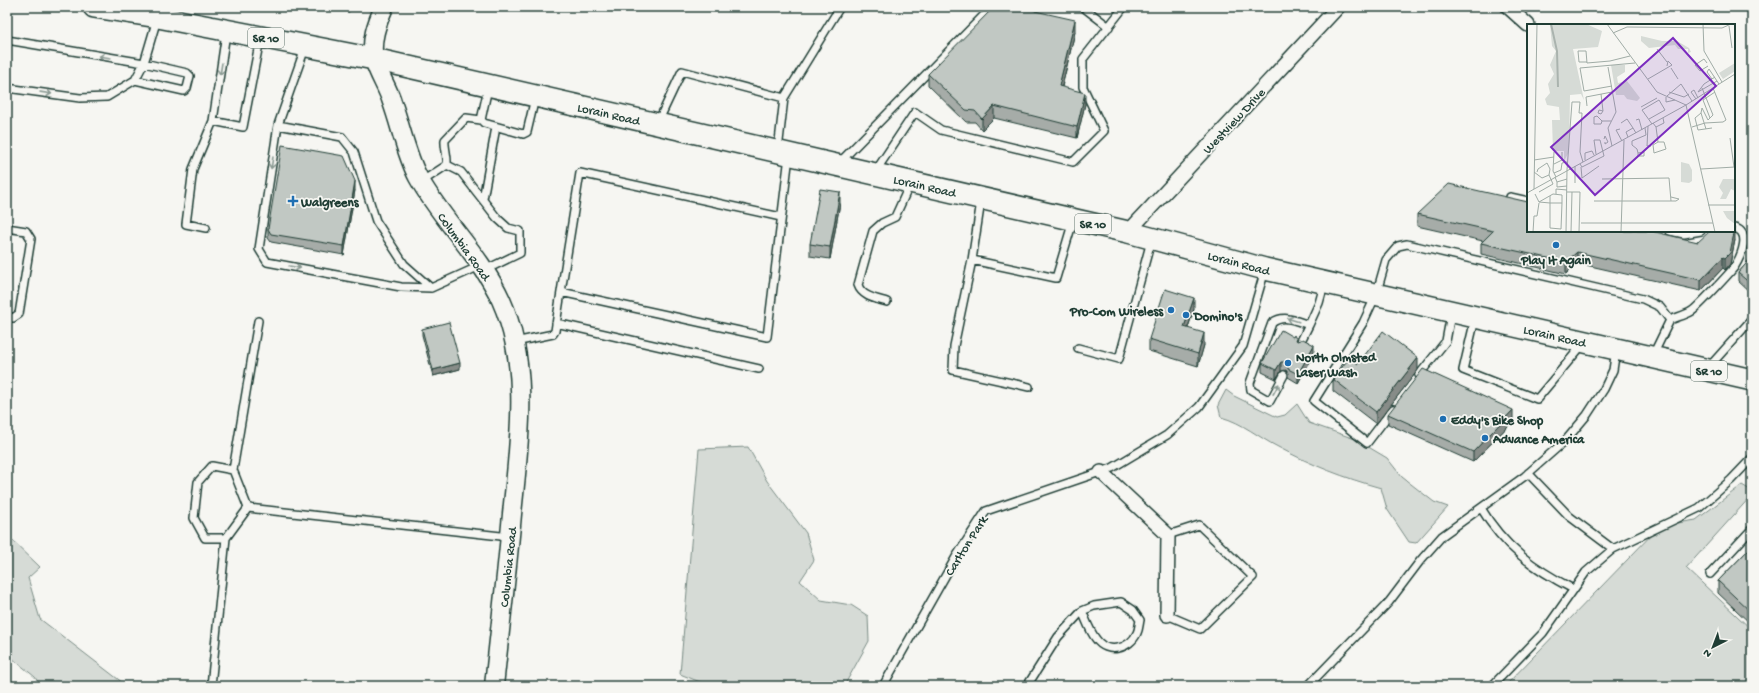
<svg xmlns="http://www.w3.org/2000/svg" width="1759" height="693" viewBox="0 0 1759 693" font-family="'Gochi Hand',sans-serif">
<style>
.green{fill:#d6dbd6;stroke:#7a8c85}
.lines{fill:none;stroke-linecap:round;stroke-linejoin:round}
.lane-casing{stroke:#1f3d34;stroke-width:10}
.street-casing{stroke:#1f3d34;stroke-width:16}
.secondary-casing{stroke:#1f3d34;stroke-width:21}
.primary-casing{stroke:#1f3d34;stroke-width:24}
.lane{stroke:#f6f6f2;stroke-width:7}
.street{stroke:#f6f6f2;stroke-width:13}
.secondary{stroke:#f6f6f2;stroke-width:18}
.primary{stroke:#f6f6f2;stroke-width:21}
.wall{fill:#a6aca8;stroke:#1f3d34}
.shaded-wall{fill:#878c88;stroke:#1f3d34}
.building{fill:#c1c8c3;stroke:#1f3d34}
.oneway{stroke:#8a9a93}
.poi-dot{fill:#1f6fb2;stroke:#f6f6f2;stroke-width:1.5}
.labels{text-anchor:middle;stroke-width:3.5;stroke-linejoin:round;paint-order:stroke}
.shield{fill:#f6f6f2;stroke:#60746d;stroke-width:1}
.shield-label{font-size:12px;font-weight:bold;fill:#1f3d34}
.street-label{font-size:13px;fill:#1f3d34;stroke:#f6f6f2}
.poi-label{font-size:13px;font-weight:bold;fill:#1f3d34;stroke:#f6f6f2;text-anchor:start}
.inset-river{fill:none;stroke:#aab3ae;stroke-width:2}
.inset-road{fill:none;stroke:#a0aca6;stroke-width:1}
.view{fill:#7b2cbf;fill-opacity:0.15;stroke:#7b2cbf;stroke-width:2}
.inset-edge{fill:none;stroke:#1f3d34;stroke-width:2}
</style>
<rect width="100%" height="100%" fill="#f6f6f2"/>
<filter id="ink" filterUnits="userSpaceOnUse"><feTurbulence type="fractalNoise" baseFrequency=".025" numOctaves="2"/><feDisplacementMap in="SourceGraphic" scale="8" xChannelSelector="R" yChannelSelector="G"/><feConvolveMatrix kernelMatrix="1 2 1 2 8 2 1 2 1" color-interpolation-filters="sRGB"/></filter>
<g filter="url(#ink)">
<!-- green -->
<path class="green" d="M1226,390L1234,396L1277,417L1285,415L1297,404L1309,423L1355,439L1387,458L1402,477L1434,502L1448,507L1416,543L1409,542L1387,509L1381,488C1345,478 1311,465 1278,447C1258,437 1243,423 1221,417L1218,405Z
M748,447L767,481L806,533L814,560L800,581L821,600L851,605L868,616L869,641L844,686H710L680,674L699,449Z
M1742,485L1752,491V495L1686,568L1752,630V683L1749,686H1505L1660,526L1696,520Z
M7,535L40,567L28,578L40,619L127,686H40L35,677L7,654Z"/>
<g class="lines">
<defs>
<path id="lane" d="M1083,7L1109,27
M226,33L213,121L243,127L260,39
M7,40L144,63L187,73L190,76L187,88L184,91L135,80
M305,48L278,125L259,249L267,262L401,287L431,288L482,265
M7,88L80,98L107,97L135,80L144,63L157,19
M488,88L481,120L484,123L523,134L527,132L535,98
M784,98L840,7
M658,122L682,71L784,98L778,150
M278,125L342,137L354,152L376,221L404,264L431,288
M840,162L987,12L982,7
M447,165C448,157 444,146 445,140L466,118L481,120
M875,172L915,112L941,130L1073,162L1104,131L1083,87V59L1124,7
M421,182L447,165L461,172L497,218L508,228L520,231V253L485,270
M1510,197L1528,201
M483,199L496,127
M981,201L972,260L1056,278L1073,221
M781,217L580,173L561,292L767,337L789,156
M7,228L26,231L31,239L19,314L13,318L7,317
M206,228L186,224L193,169L213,121
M1670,231L1684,234L1701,231
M972,260L954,346L953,370L1029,387
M887,302C877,299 862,297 858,285L873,231L882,223L895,217L910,184
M1475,319L1463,370L1537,399L1583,344
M1670,320C1677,317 1686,315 1692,311C1698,307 1731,272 1735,266C1741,256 1752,231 1734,228
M556,323L759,369
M1309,325L1319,303L1324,285
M515,342L553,334L555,331L561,292
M1078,348L1119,359L1151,241
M1708,368L1752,319
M1284,375L1270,401L1251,390L1250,383L1272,323C1284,314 1296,321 1309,325L1299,345
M1419,375L1446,341L1451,314
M1393,409L1367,443L1314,401L1363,323L1376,295L1386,260L1398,246L1407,244L1643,299L1660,307L1670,320L1653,355
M233,470L258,321
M1528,473L1569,516L1613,549
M248,508L226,538H205L194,518L198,482L212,466L233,470L248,508L510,537
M1481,508C1504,547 1533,568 1573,589
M1710,574L1752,529
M1167,615L1200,629L1253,577L1199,525L1168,535
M211,686L226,538
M883,686L956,557L986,511L1112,468L1167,435L1199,407L1243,346L1265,270
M1027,686L1058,637L1082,611L1094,606L1121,602L1133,610L1140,620C1139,624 1139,629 1137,633C1130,649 1107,655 1096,639C1090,632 1086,620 1082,611
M1308,686L1389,602L1420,561L1442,536L1525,476L1566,440L1587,415L1604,389L1613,370L1616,350
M1492,686L1543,633L1586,572L1613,549L1699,508L1731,480L1752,458"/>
<path id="street" d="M1508,7L1528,25
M1128,232L1338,7
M1101,472L1168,535L1167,615"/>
<path id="secondary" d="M384,7C377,23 370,41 374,59C378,74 388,88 392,102C401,127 406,154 418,177C442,221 480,254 501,300C531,367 519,443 512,514C507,571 500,629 494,686"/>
<path id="primary" d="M94,7L158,17L374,59L1128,232L1265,269L1752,380"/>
</defs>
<!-- lane casing -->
<use href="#lane" class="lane-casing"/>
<!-- street casing -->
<use href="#street" class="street-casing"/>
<!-- secondary casing -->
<use href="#secondary" class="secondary-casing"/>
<!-- primary casing -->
<use href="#primary" class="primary-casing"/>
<!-- lane -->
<use href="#lane" class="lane"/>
<!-- street -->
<use href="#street" class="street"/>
<!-- secondary -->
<use href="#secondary" class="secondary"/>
<!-- primary -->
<use href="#primary" class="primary"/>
</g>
<!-- wall -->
<path class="wall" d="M328,7H350L349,12Z
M1035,11L1075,32L1062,87L1085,104L1077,138L994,118L982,130L975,122H966L928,85V74Z
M355,190L344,255L271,242L268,238V229Z
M840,203L830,259L810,256V244Z
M1417,214L1698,242L1735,240L1730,264L1725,270L1723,268L1701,291L1577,263L1566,274L1481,254V243L1483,241L1417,226Z
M1752,257V294L1738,281V273Z
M1194,309L1188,328L1204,345L1198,366L1149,351V339Z
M422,329L460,369L433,376L422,335Z
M1297,341L1314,354L1298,383L1288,377V373L1286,370L1281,371L1276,379L1262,372V363Z
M1358,364L1418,370L1376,424L1333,391V379Z
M1388,414L1513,421L1473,462L1388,424Z
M1752,546V625L1718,593V581Z"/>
<!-- shaded-wall -->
<path class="shaded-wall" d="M1075,20V32L1059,98V86Z
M1085,93V104L1077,138V127Z
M994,106V118L982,130V119Z
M355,181V190L344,255V246Z
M840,192V203L830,259V247Z
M1735,228V240L1730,264L1725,270V258Z
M1577,252V263L1566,274V262Z
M1723,257V268L1701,291V280Z
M1194,298V309L1184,339V327Z
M1204,333V345L1198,366V354Z
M1314,345V354L1298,383V374Z
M1418,358V370L1376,424V412Z
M1281,362V371L1276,379V370Z
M460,363V369L433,376V370Z
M1513,410V421L1473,462V452Z"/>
<!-- building -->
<path class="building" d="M994,7H1030L1035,11L1075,20L1059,86L1085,93L1077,127L994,106L982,119L975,111L966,110L928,74Z
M282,145L344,156L355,181L344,246L271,234L268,229Z
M1449,184L1528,202V231H1651L1698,242L1710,231H1734V228H1735L1730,253L1725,258L1723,257L1701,280L1577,252L1566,262L1481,243L1493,231L1417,214Z
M820,189L840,192L830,247L810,244Z
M1752,257V285L1738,273Z
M1165,289L1194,298L1184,327L1204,333L1198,354L1149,339Z
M449,322L460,363L433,370L422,329Z
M1281,330L1293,337L1294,335L1297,341L1303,339L1314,345L1298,374L1288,369V364L1286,362H1281L1276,370L1262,363Z
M1383,331L1418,358L1376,412L1333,379L1349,358L1358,364Z
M1423,369L1513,410L1473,452L1388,414Z
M1752,546V613L1718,581Z"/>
<!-- one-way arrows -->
<defs><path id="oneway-shaft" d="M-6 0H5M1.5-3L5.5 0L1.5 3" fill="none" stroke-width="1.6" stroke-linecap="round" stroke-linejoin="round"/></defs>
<g class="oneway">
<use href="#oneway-shaft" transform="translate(105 57) rotate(-171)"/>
<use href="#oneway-shaft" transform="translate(221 69) rotate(99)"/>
<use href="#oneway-shaft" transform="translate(46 93) rotate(8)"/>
<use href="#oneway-shaft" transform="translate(272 163) rotate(99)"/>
<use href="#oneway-shaft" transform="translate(295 267) rotate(10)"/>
<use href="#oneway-shaft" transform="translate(1293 320) rotate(-163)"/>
<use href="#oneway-shaft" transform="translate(1276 389) rotate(-61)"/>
</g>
</g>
<!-- markers -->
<g class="poi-dot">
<path d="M291 195h4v4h4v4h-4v4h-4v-4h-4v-4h4z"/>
<circle cx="1556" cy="245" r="4"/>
<circle cx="1171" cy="310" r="4"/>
<circle cx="1186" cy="315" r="4"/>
<circle cx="1288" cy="363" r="4"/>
<circle cx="1443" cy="419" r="4"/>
<circle cx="1485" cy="438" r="4"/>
</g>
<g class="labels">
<!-- shield labels -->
<g class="shield">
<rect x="248" y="28" width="36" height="20" rx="3"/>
<rect x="1075" y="214" width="36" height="20" rx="3"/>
<rect x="1691" y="361" width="36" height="20" rx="3"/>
</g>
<g class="shield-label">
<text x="266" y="42">SR 10</text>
<text x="1093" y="228">SR 10</text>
<text x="1709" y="375">SR 10</text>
</g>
<!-- street labels -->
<g class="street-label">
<text transform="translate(609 113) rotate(13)" y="5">Lorain Road</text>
<text transform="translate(1233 120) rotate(-47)" y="5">Westview Drive</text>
<text transform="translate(925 185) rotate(13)" y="5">Lorain Road</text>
<text transform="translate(465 246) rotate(54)" y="5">Columbia Road</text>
<text transform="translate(1239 262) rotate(15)" y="5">Lorain Road</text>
<text transform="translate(1555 335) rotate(13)" y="5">Lorain Road</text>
<text transform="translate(965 545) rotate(-58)" y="5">Carlton Park</text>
<text transform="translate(507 567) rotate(-84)" y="5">Columbia Road</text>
</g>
<!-- poi labels -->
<g class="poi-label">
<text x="301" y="206">Walgreens</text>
<text x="1556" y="264" text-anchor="middle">Play It Again</text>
<text x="1163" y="315" text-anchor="end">Pro-Com Wireless</text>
<text x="1194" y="320">Domino's</text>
<text x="1296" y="361">North Olmsted<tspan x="1296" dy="15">Laser Wash</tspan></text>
<text x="1451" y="424">Eddy's Bike Shop</text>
<text x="1493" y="443">Advance America</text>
</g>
</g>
<!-- overview -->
<g transform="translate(1527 24)">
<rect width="208" height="208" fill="#f6f6f2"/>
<path d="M23,0H59L75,7L71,23L46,25L57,76L54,70L43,71L42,128L37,137V127H26L25,96H33L32,83L20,81L18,75L23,69L21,60L27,50L23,41L29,27L25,22ZM114,12L135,17H150L162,24L164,28L161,29V25H151L148,21L122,24L114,17ZM208,39V47L196,55L192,49ZM84,41H98V48L90,53L91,59L100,57L113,74L110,77L100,75L97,71H89ZM154,138L162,140L165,146V157L162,159L154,158ZM196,155H208V167L204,165L199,175H193L196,169L192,163ZM196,187H208V200L200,194Z" fill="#d6dbd6"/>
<path class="inset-river" d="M24,0L30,27L31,63"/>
<path class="inset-road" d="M80,0L130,68L159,81M176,0L177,27L195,58M202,2L205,24M86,9L100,3L195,4L204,0M130,25L140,38M60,38H52L51,27H59L60,39L83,37L103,32M180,39L177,35L168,41L173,47L181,42M81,43L89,88L81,104L85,122M144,44L151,55M188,53L177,60L171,68L190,57M121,55L145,41L141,37L140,42M185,55L180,48L182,45L192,60M85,62L57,67L53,44L108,39M175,64L186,91L181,96M142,68L157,73L162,70M74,70L76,87L74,90L71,89L72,86L76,87M140,72L154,60L165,77M139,73V78L148,76M169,75L164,68L167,66L171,74M159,81L188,208M60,82L59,73L85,68M114,83L130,74M174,89L179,105M183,94L176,76L188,68M122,95L138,86L132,76L115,86L125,100M109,96L112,95L115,106M181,96L175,84L174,89L168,94L171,106L185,104M75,97L74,100H67V93L70,92L75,97H84M94,99L100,95L106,104M126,99L129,103L137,99L136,94M178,99L196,98L199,96L186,64M121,102L120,122H124M129,103L131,118H137L139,125L127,129L126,121L131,118M165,103L178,99M93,105L89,106L95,117M101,113L99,108L106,104L109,109M203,114L207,143M77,115L78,112L81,118L78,120V118M27,128L26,147L29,153M111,129L117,128V132H111V129L110,125L105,121V117L119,111L118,104M7,136L27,133M58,136V129L65,127L67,131M27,140L35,136V128M53,140L55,143L77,132L73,116H67L69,130M54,143L55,154L72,142M174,145L208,143M40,146L45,78H53L52,89H55L53,128L56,138M7,148L15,154L22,151L26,160L12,168M10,148L11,145L20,139L23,145L22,151M27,149L34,146L35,139L40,138M28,153L30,158L40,155M75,155L142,154L144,177M30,158V163L40,162M48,159V142M7,165L10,0M40,168H53L52,208M0,169L159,81L208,50M8,170L12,178L26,170L35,171V179H23V172M29,170V165L40,166M67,177H149L152,175L144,173M12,178L23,179V204L34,205L35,179M181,181H208M54,199H186M6,208L7,192H10L12,179M39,208L40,146M44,208L45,168M94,208L97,116"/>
<path class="view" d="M146,14L189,62L68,171L24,123Z"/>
<rect width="208" height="208" class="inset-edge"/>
</g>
<!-- margin -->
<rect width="1759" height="693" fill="none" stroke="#f6f6f2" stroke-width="24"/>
<rect x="12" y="12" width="1735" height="669" fill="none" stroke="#1f3d34" stroke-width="1.5" filter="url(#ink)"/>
<!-- north arrow -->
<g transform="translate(1713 647) rotate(222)" stroke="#f6f6f2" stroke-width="3" paint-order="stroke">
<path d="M0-3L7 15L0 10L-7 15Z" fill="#1f3d34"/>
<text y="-6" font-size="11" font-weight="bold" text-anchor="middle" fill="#1f3d34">N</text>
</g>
</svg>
